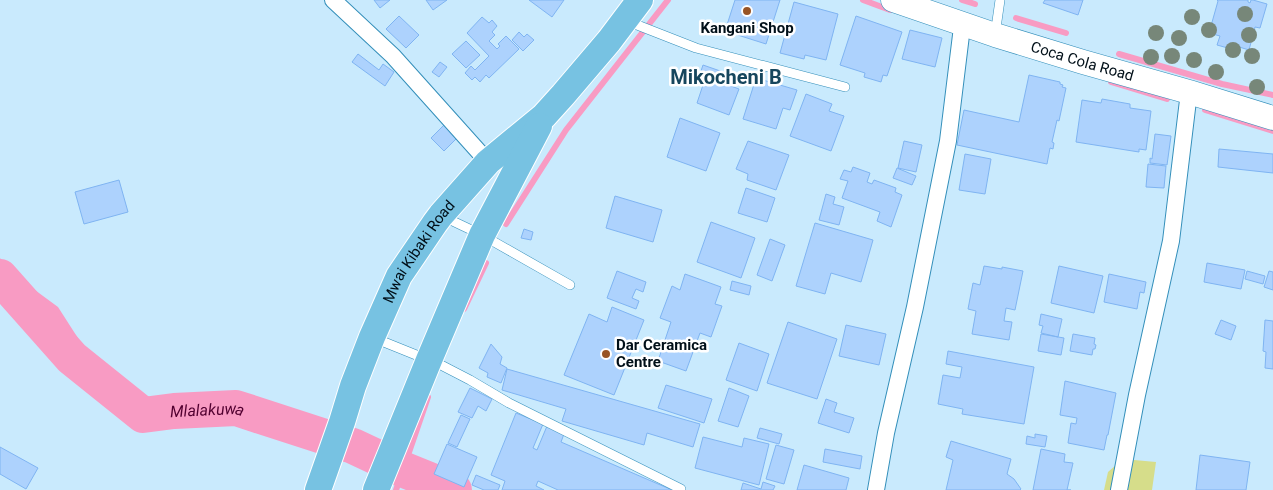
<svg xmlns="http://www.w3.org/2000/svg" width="1273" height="490" viewBox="0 0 1273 490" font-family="Roboto,sans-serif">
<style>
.green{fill:#d6dd8a}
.water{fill:#f89bc3}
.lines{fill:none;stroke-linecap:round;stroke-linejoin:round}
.stream{stroke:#f89bc3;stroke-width:6}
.river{stroke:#f89bc3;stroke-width:36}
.building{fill:#add2fd;stroke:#7fb4f2}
.lane-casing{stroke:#338fba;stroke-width:10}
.street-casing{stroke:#338fba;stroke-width:18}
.secondary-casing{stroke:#338fba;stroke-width:25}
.primary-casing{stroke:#fff;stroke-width:28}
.lane{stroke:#fff;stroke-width:9}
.street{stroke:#fff;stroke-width:16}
.secondary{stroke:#fff;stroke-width:24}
.primary{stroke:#77c2e2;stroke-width:26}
.tree{fill:#778779}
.poi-dot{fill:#985425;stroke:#fff;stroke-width:2}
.labels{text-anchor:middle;stroke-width:5;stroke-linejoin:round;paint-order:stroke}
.poi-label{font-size:15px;font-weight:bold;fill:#000f18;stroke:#fff}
.street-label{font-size:15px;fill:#000f18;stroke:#fff}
.water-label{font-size:16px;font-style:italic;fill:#520030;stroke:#fff}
.district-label{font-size:20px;font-weight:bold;fill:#16465d;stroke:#fff}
</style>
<rect width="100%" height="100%" fill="#c9eafd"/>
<!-- green -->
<path class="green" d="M1123,459L1156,462L1152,490H1104L1108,472Z"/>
<!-- water -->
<path class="water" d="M0,258L9,271L58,307L101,374L19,321L0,291Z"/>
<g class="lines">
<!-- stream -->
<path class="stream" d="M863,0L890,10
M962,0L975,4
M1016,18L1066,33
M1119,54L1222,84L1273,95
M1111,82L1167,99
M1205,110L1273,131
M506,224L566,130L668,0
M464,309L486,263
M396,490L428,397"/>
<!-- river -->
<path class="river" id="s1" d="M0,277L72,358L143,415L174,411L236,408L353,446L402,469L454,490"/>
</g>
<!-- building -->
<path class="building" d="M374,0H390L380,8Z
M426,0H447L433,10Z
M529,0H564L552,17Z
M735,0H780L766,44L725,31Z
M1045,0H1083L1078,15L1043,3Z
M1217,0H1248V2L1250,3L1251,0H1253L1267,4L1260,28L1255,27L1249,50L1236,46L1235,50L1217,45L1220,36L1209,33L1218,1Z
M794,2L838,14L826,60L805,55L804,59L780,53Z
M399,16L419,35L406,48L386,29Z
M856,16L902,32L887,76L883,75L881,82L864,77L865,73L840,65Z
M482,17L489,23L492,20L497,26L492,32L495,35L489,41L497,49L500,46L498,44L506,36L519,49L489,78L486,75L480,82L475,77L472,80L465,73L471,66L475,70L489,56L467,33Z
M910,30L942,38L935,67L902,59Z
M519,32L524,37L527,34L534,40L523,51L512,40Z
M466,41L480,55L466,68L452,54Z
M358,54L379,70L383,64L394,72L385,86L352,62Z
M440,62L447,67L439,77L432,72Z
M703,65L726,73L723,83L739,89L729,115L697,103L704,82L698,80Z
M1029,75L1060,82V84L1063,85L1062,87L1066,88L1059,121L1057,120L1052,142L1054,143L1053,149L1050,148L1047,164L957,145L964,110L1019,122Z
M756,78L797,90L790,110L783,108L776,129L743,119Z
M806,94L832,104L829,111L844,116L831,151L790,136Z
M1102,99L1130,104V108L1151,111L1146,150L1139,149V152L1076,142L1082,100L1101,103Z
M680,118L720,133L706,171L667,157Z
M444,125L457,138L444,151L431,138Z
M1155,134L1171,136L1167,165L1150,163V158L1152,159Z
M748,141L789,155L776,190L747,180L748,174L736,169Z
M904,141L922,145L916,172L898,168Z
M1219,149L1273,154V173L1218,167Z
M965,154L991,159L985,194L959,190Z
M1148,164L1166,166L1164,188L1146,187Z
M853,167L870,173L867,182L872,184L874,180L896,188L895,192L902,195L891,227L877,221L880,212L842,198L848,181L840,179L844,170L851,172Z
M897,168L916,176L912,185L893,178Z
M119,180L128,212L84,224L75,192Z
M746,188L775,198L767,222L738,213Z
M826,194L835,197L833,204L844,207L839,225L819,220Z
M615,196L662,210L653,242L606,228Z
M711,222L755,238L741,278L697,262Z
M815,223L873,240L861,282L831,273L825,294L796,286Z
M524,229L533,232L531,240L521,238Z
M770,239L785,245L772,281L757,275Z
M1207,263L1245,270L1241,289L1204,282Z
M984,266L1002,269V267L1023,271L1015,310L1006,308L1004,321L1012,322L1009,340L972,334L976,311L968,309L973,283L980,285Z
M1059,266L1103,276L1094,313L1051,303Z
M617,271L646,282L643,292L636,289L632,298L639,301L636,309L607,298Z
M1247,271L1265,276L1263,284L1245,279Z
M1269,271L1273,272V290L1264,287Z
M685,274L721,287L715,304L722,306L711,337L700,333L686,371L658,361L671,322L660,318L672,286L680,290Z
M1109,274L1146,282L1144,293L1140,292L1137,309L1104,302Z
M732,281L751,286L749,295L730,290Z
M612,307L644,320L614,395L564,375L589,314L607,322Z
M1041,314L1062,319L1058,337L1041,333L1043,326L1039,325Z
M1221,320L1236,326L1231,340L1215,334Z
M1265,320L1273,321V369L1265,368L1266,352L1263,351Z
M788,322L837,339L817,399L767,383Z
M846,325L886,334L879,365L839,356Z
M1041,334L1064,338L1061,355L1038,351Z
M1073,334L1095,338L1094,344L1096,345L1095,349H1093L1092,355L1070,351Z
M739,343L769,354L757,391L726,380Z
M491,344L502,357L500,364L507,368L501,383L487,377L488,373L479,368Z
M948,351L1034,367L1024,424L962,414L963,409L938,404L943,375L960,378L962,367L946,364Z
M507,369L700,424L693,447L647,433L644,445L562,421L566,409L502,390Z
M1065,381L1116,393L1108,435H1107L1104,450L1068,443L1071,423L1076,424L1077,418L1060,415Z
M666,385L712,399L704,423L658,408Z
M470,388L492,399L486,411L478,406L472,418L458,412Z
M729,388L749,396L738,427L718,421Z
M826,399L837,403L834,412L854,418L849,433L818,423Z
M516,413L543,424L533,448L537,450L547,426L564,434L561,442L672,490H558L538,481L536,486L544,490H502L505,481L491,475Z
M461,415L470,419L457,447L448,443Z
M760,428L782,434L779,444L757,438Z
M1035,434L1047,436L1045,447L1026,444L1027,436L1035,438Z
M703,437L742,447L744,438L769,444L759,485L695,468Z
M951,441L1011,459L1007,474L1014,479L1021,489L1020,490H946L953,460L946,457Z
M447,444L477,457L464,487L434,474Z
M776,445L794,450L784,484L766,479Z
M0,447L38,468L26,489L0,474Z
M825,449L862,456L860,469L823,462Z
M1041,449L1065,454L1064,462L1073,463L1067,490H1071H1033Z
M1200,455L1250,462L1246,490H1196Z
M804,465L849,478L846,490H797Z
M476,475L500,485L498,490H484L472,485Z
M763,482L775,486L773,490H741L743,483L761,489Z"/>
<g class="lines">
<defs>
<path id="lane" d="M627,21L696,48L845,87
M995,35L1000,0
M442,216L482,235L570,285
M374,338L441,365L470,380L509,403L681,489"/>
<path id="street" d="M333,0L393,56L488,162
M876,490L886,433L915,307L948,141L961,35L964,25
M1119,490L1137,395L1171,241L1189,92"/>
<g id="secondary">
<path id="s2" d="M893,0L995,35L1083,62L1189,92L1273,118"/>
</g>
<g id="primary">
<path id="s3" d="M318,490L342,422L353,386L372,337L399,276L435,223L441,215L488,162L544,116L563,95L609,41L640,0"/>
<path d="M376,490L429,360L482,235L539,126"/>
</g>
</defs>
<!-- lane casing -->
<use href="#lane" class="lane-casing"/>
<!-- street casing -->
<use href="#street" class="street-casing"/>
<!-- secondary casing -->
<use href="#secondary" class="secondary-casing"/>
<!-- primary casing -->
<use href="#primary" class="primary-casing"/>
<!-- lane -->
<use href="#lane" class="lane"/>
<!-- street -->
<use href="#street" class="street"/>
<!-- secondary -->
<use href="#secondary" class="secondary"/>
<!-- primary -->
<use href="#primary" class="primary"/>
</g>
<!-- trees -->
<g class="tree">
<circle cx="1245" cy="14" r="8"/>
<circle cx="1192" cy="17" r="8"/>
<circle cx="1209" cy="30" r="8"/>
<circle cx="1156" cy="33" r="8"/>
<circle cx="1249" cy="35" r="8"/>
<circle cx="1179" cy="38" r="8"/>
<circle cx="1233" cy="50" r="8"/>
<circle cx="1172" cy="56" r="8"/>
<circle cx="1252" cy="56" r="8"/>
<circle cx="1151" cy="57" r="8"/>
<circle cx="1194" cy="60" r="8"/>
<circle cx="1216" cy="72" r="8"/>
<circle cx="1257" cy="87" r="8"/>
</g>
<!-- markers -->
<g class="poi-dot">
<circle cx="747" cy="11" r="5"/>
<circle cx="606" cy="354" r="5"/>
</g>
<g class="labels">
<!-- poi labels -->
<g class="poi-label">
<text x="747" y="33">Kangani Shop</text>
<text x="616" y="350" text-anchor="start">Dar Ceramica<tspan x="616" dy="17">Centre</tspan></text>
</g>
<!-- street labels -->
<g class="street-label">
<text dy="5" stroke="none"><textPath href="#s2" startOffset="199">Coca Cola Road</textPath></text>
<text dy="5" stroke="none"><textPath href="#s3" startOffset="260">Mwai Kibaki Road</textPath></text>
</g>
<!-- water labels -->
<g class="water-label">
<text dy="6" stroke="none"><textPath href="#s1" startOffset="264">Mlalakuwa</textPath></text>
</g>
<!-- district labels -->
<g class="district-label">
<text x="726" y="84">Mikocheni B</text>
</g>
</g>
</svg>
